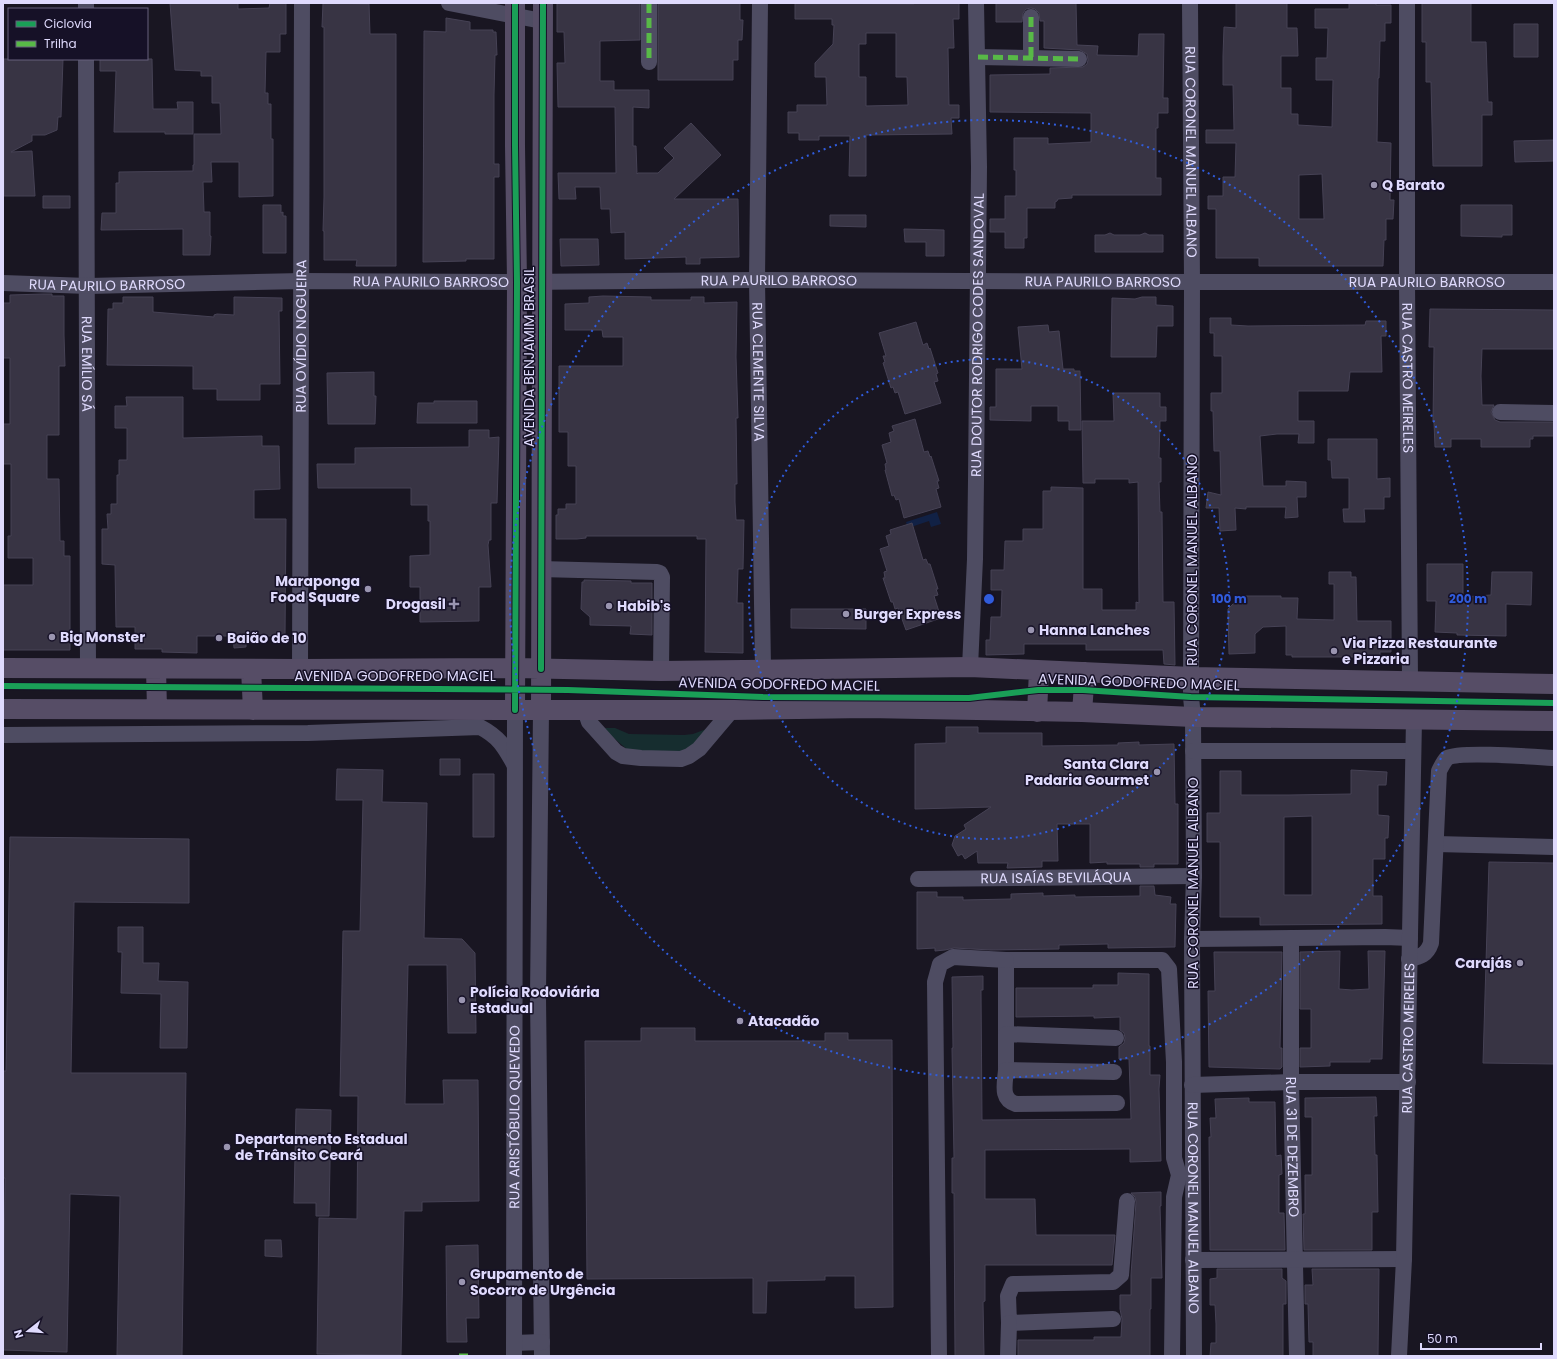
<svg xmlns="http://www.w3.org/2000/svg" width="1557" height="1359" viewBox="0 0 1557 1359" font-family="Poppins,sans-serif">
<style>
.green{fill:#162d2f}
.water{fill:#112145}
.building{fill:#383444;stroke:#464255;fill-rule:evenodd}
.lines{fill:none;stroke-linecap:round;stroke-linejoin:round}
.minor{stroke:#4e4c62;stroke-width:16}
.major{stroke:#564d66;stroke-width:20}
.quiet{stroke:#58b947;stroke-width:5;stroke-dasharray:10 5;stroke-linecap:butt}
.cycleway-casing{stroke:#161127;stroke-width:8}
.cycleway{stroke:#1a9f57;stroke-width:6}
.ring{fill:none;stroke:#305cdc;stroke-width:2;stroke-dasharray:2 4}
.poi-dot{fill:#9a95b0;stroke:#161127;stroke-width:1.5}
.labels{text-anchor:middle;stroke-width:3;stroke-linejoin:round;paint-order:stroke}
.street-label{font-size:14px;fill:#dfdafd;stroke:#161127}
.poi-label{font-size:14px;font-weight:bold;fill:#dfdafd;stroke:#161127;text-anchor:start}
.centre{fill:#305cdc;stroke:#161127;stroke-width:2}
.ring-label{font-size:12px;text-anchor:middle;font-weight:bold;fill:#305cdc;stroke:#161127;stroke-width:3;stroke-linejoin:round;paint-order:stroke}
</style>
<rect width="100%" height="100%" fill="#191622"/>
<!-- green -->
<path class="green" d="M602,728H615L629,734L684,735L693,734L709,728L693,745L681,753L628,750Z"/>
<!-- water -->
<path class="water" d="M937,512L941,524L931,527L929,521L908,528L906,522Z"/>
<!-- building -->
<path class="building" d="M170,3H238V9L269,8L270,3H286V34H280V52H266L265,93H268V104H271V139H273V196L239,197V162H211L212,182H203L204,212H210V236H211L210,255H183V229L101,230L102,213H116V183H119V172L193,171V165H194V134H221L220,103H212V76H201V71L175,70Z
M323,3L369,4L370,34H396V266H356L357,260H324V231H323L324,197V27H322Z
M557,3H640V40L600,41V81H614V90H649V108L633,107V146H636L637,174L638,173H658L674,158L664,148L691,123L721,155L674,199H738L739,257L700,258V264H686V257L625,259V232L611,233L610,209H601L600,187H575L576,199H559L558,173H616L615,107H558L557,63H565L564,32H557Z
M740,3V20H743L742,40H738V60H733V80H658V4Z
M795,3L914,4V3H959V19H953L954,48H948L949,105H959V118H951L952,134L866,135V176H849L850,136H819V140H799V133H788V112H797V105H827L826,77H815V63L833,44L834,25H832V19H795ZM866,33H896V77H907L908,105L866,106V77H859V44H866Z
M996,3H1076L1077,45L1098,46L1097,55L1138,56L1139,34H1164L1163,98H1168V113H1158V128H1156V178H1161V195H1072V198L1058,199L1057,201L1055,202V208H1027V238H1024V248H1005V232H990V219H1005V196H1016V170H1014V138H1048V144L1091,142V113L990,112V75L1050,74V68L1083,67L1087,64L1088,60L1087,54L1080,50L1044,48V21H1040L1039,13L1035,9L1031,8L1026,9L1023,13L1022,22H996Z
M1236,3H1287V28H1297L1298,56H1281V88H1291V114H1298V125L1332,127L1333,80H1316V58H1327L1328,28H1315V9H1349V3H1376V5H1391V23H1385V41H1380L1379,78H1378L1377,142L1391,143L1390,200H1394L1393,219H1386V240H1384L1383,266H1259V258H1216V209H1208V196H1223V177H1235L1236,143H1206V130H1234L1233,85H1223V56L1224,27L1236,28ZM1322,174L1324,219H1299V175Z
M1422,3H1471V42H1486L1488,102H1492V115H1482V166H1433L1431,82H1426V42H1422Z
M446,18L470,22V30H493V32H496L497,55H495L494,95V164H499V177H494V259H466V261L423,262L424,31L446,32Z
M1514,24H1538V57H1514Z
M4,59H63L61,117H58L57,130L45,135H32V141L11,152L32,151L35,196H4Z
M100,59H152L153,109H178L177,102H193V134H165V132H114L116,71H100Z
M1554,140V161L1515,162L1514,141Z
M43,196H70V208H43Z
M263,205H281V213L283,212V216H286V253H263Z
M1461,205H1512V235H1502V237L1461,236Z
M830,215H866V227L830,226Z
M904,229L944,230V256H926V242H905Z
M1110,233L1114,235H1140L1145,233L1149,235H1163V252H1095V235H1105Z
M560,239H598L599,265L561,266Z
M43,294H52V296H64V335L65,366H59V435H47V479H59L60,541H64V556H70V650H3V585H33V558H8V536H11V464H3V424H10V358H3V303H10V295Z
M603,296L651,297V300H691V297H704V303L737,302L736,357L738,418H736L737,484H735V502L736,520H744L743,569H738L737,603H743V653L705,652L706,539H697V536H586V538L577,539H556V515H558V509H566V504H576V466H568V432H559V366H623V337H603L602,330H565V304L589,303V297Z
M123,297H153V312L214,317V315L217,314L234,315V297L282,298V311H279L280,384H260V400H217V389H193V366L107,365L108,309H113V303H123Z
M1142,297H1156V305L1173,306V326H1157L1156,357H1111L1112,298L1135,299Z
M1430,309L1554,310V349H1482L1481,376L1482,405H1494L1491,412L1495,420L1500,422H1554V436H1533V439H1530V447H1481V439H1451V447H1435L1434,422H1433L1434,347H1429Z
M1210,318H1231V325L1248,326L1365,325L1366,321H1386V336H1381L1382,372H1350L1348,391H1298V421H1314V443H1298L1299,434H1277L1260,436L1263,486H1286V481L1306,482V497H1297L1298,517L1285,518L1286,507H1246V509L1235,508L1236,530L1220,531L1219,508H1206L1208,492L1221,495L1220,451H1214L1213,411H1211V393H1222V356H1214V333H1210Z
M916,322L923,345L927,343L929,349L930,348L938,373L936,374L938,381L934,382L941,403L905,414L898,392L895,393L893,387L891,388L883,363L885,362L883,356H886L879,333Z
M1048,325L1049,332L1059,331L1063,369H1074V371H1080L1081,430H1069V421H1058V406H1031V421L990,420V407H996V369H1022L1018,327Z
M374,372V396H376L375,424H328L327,373Z
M1113,393H1160V407H1166V421H1160L1159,458H1161V482H1159L1160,512H1162L1163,602H1174L1175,665L1164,664L1163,650H1086V644H1024V654L986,655V640H990L991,617H1001L1002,590H991V570H1004L1005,541H1023V529H1043V491H1051V487L1083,488V589H1102V610H1136V602L1139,603L1138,482L1129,483V479H1095V483H1083L1082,421H1114Z
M126,397H183V438L262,436V446H279L280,489L254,490V519H286L285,636H246V647L234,648L233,636H197V653L162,652V649H135V627H116L115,565L102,564V529H108L107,514H111V504H117V475H119V460H127V428H115V406H127Z
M434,401H477V423H417L418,403H434Z
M915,419L924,452L928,451L930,457L931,456L939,481H937L939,488L936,489L941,507L904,518L899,499L896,500L894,495L892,496L885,470H886L885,464L887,463L882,445L891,442L889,433L894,431L892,426Z
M469,430H489V438L499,437L497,503H491V540H489L488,545L491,587H479V621L420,622V587H410V556L430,555V521H428V505H411V488H318L317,464H355V448L469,447Z
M1328,439H1377V479L1390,478V497H1384V509H1364L1365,522H1344L1343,509H1349V478H1332L1331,460H1328Z
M912,523L923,560L926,559L928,564H930L938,589H936L938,595L934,596L941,618L906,630L898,608L895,609L893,602H891L883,578H885L884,572L887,571L880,549L889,546L886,536L891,534L890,530Z
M1427,564H1463V597L1491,595L1492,572H1532L1531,605L1506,604V636L1457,635V633L1435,632L1436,601H1427Z
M1329,572H1351V577H1356L1357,621H1391V652H1380V657H1292V655H1286V626L1263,627L1255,634V653L1229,654L1228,609L1241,596H1281V598H1298L1297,619L1334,620V584H1329Z
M584,580L631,581V583H652V635L630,634L631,626L590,625V617L581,609L582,582H584Z
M791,609H866V629L791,628Z
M946,727H978V733H1042V746L1118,745V743L1139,742V745L1174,744L1175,804H1178V864H1154V867H1140V864H1107V862L1090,863V824H1057L1058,861H1042V867L1007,868L1008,863H978L977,851L965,859L962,854L958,856L952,845L955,836L966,829L964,825L991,807L915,809V744L946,743Z
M440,759H460V775H440Z
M337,769L383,770L382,802L427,803L424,938L462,939L475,953L476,1033H448L447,965H408L405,1104H444L443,1080H478L479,1201L422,1202V1211H404L401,1355L317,1354L319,1218L357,1219L358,1096H340L343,931H360L363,800H336Z
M1351,770L1387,772L1386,785H1378V815L1389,816L1388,838H1385V859H1373V896H1382V924L1260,925V917H1220V842H1207V813H1220V771H1241V795H1289L1351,794ZM1312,816V895H1284V817Z
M473,774H494V837H473Z
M10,837L189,839V903L74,902L71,1073H186L182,1356L117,1355L120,1196L70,1194L67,1352L3,1350L5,1178H3V1071H6Z
M1489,862L1554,863V1064L1483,1063Z
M1140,886H1154L1155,895L1171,897L1170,904H1176L1175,947L1108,948V944L1059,945V949L991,950L954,948L945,950L935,951V948L917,949V892H937V897H963V900L1011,899V894L1043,893V896L1075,895V897L1140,896Z
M118,927H143V963H159L158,981L188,982L187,1048H160L161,994L121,993L122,952H118Z
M1340,951L1339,989L1352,990L1369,989L1368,951H1385L1382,1059H1370V1062H1330V1066L1300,1067V1048H1311V1009H1300V952Z
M1214,952H1282L1280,1048H1282V1067L1280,1069L1209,1067L1208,991H1215Z
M1118,973L1149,974V1046H1150V1075H1160L1159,1089L1161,1161L1130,1162V1149L985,1150V1199H1035L1036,1235H1115L1112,1265H985V1301L983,1302L984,1356H955L954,1193H952V1158H954L952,1048H953L952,977L983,976V990H981L982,1120L1131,1119L1129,1059H1119V1047L1124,1043L1125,1038L1124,1033L1120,1030V1017L1094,1018V1016L1016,1017V988H1093V985H1118Z
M641,1028H695V1041H825V1033H848V1040H892L893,1307L855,1308V1276H825V1280L767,1281L766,1313H753V1278L587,1279L585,1041H641Z
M1376,1097L1377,1116H1374L1375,1155H1377L1378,1212H1372V1250H1304L1303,1214H1305V1175H1312V1117H1305V1098Z
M1249,1098V1102H1275L1276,1156L1281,1155L1282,1174L1279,1175V1213H1284L1285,1250H1210L1209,1137H1211L1210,1118H1216L1215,1099Z
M296,1109L331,1110L329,1216H316V1203H294Z
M1161,1192V1206H1160L1162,1278H1151V1309H1150V1356H1018V1340H1094V1337H1121L1122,1319L1120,1309V1295H1131V1275L1136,1202L1135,1197L1131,1193Z
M265,1240H281L282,1257L265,1256Z
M478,1245L479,1318H466L467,1342H447L446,1246Z
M1217,1269H1282V1278L1286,1281V1304H1283V1356H1210L1211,1343H1216V1324L1215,1305H1210V1279L1217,1278Z
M1312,1269H1379L1378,1356H1313V1342H1309L1308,1304H1305V1285H1313Z"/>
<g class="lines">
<!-- minor -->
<g class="minor">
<path d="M86,3V9"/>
<path d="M449,3L542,21"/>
<path d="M649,3V62"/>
<path id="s1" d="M760,3L757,280L763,668"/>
<path id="s2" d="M1190,3L1192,282L1191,697L1193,717L1194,876L1192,939L1194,1356"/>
<path id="s3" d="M1407,3V281L1410,681"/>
<path d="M1031,17V58"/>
<path d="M978,57L1079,59"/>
<path id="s4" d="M86,59L88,668"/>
<path id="s5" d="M3,283L88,286L302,281L517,282L757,280L1192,282H1554"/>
<path d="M1500,412L1554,413"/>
<path d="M540,569L657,572L660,573L662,577L661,671"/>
<path id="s6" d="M970,667L975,559L976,480L979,167L976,3"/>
<path id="s7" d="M300,669L302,3"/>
<path d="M541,710L538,996L542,1356"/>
<path d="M585,710L589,722L616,752L623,756L641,758L681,759L689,756L699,749L732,710"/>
<path d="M3,735L308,733L480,727C499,737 504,746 514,764"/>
<path d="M1193,751H1413"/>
<path d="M1436,844L1554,847"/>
<path id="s8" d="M918,879L1194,876"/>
<path id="s9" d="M1291,938V1082L1297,1356"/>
<path d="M1192,939L1385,937L1410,938"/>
<path d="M1409,959C1420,957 1427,955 1431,943L1439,771C1441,767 1444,761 1447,758C1460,751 1536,757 1554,758"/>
<path d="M1006,1034V960H1162L1169,969L1174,1062V1158L1179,1175L1174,1197L1172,1356"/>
<path d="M1006,1070V1034L1116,1038"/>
<path d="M1114,1072L1006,1070C1005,1084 1000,1099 1016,1104L1117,1103"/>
<path d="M1192,1085L1291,1082H1408"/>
<path d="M1193,1260L1404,1259"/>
<path d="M1113,1319L1009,1323L1008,1296L1013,1284L1113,1282L1121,1275L1127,1201"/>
<path d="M514,1343L542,1342"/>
<path id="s10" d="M514,1356L515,710"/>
<path d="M939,1356L935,982L940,964L953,957L1006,960"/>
<path d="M1008,1356L1009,1323"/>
<path id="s11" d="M1399,1356L1404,1259L1414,719"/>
</g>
<!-- major -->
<path class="major" d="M3,668L300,669L515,668L661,671L970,667L1192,677L1554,684
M156,669L157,709
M251,669L253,710
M3,709L541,710H732L867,708L1082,712L1193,717L1554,721
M515,710L517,282L515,146V3
M541,710L543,3
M1037,712L1039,671
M1082,712L1085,672"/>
<!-- quiet -->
<path class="quiet" d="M649,3V62
M1031,17V58
M978,57L1079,59
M459,1356H468"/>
<defs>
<path id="cycleway" d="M541,669L543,3
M3,686L568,690L763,697L969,698L1038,690H1083L1191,697L1554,703
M515,710L517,282L515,146V3"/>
</defs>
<!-- cycleway casing -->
<use href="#cycleway" class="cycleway-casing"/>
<!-- cycleway -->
<use href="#cycleway" class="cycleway"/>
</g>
<!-- distance rings -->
<g class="ring">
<circle cx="989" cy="599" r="240"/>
<circle cx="989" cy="599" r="479"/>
</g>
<!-- markers -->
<g class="poi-dot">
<circle cx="1374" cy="185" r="4"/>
<circle cx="368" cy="589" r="4"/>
<path d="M452 598h4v4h4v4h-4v4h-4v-4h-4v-4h4z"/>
<circle cx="609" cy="606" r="4"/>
<circle cx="846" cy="614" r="4"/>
<circle cx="1031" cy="630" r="4"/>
<circle cx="52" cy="637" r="4"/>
<circle cx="219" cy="638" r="4"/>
<circle cx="1334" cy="651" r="4"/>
<circle cx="1157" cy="772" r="4"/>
<circle cx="1520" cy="963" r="4"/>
<circle cx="462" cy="1000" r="4"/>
<circle cx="740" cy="1021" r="4"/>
<circle cx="227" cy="1147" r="4"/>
<circle cx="462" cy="1282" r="4"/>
</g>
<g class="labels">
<!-- street labels -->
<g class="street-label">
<text dy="5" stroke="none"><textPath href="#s2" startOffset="149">RUA CORONEL MANUEL ALBANO</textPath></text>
<text dy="5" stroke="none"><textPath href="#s5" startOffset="776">RUA PAURILO BARROSO</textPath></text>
<text dy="5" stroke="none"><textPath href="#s5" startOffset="428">RUA PAURILO BARROSO</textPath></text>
<text dy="5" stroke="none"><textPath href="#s5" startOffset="1100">RUA PAURILO BARROSO</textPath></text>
<text dy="5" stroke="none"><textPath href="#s5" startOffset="1424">RUA PAURILO BARROSO</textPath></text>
<text dy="5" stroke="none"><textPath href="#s5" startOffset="104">RUA PAURILO BARROSO</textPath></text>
<text dy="5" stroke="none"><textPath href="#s6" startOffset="332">RUA DOUTOR RODRIGO CODES SANDOVAL</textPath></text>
<text dy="5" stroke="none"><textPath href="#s7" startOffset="333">RUA OVÍDIO NOGUEIRA</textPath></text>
<text transform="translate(529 357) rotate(-90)" y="5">AVENIDA BENJAMIM BRASIL</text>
<text dy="5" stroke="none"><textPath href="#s4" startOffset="305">RUA EMÍLIO SÁ</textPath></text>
<text dy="5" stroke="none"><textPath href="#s1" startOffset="369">RUA CLEMENTE SILVA</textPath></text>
<text dy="5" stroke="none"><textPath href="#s3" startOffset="375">RUA CASTRO MEIRELES</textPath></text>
<text transform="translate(1192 560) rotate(-90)" y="5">RUA CORONEL MANUEL ALBANO</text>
<text x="395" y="681">AVENIDA GODOFREDO MACIEL</text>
<text transform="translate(1139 682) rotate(2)" y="5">AVENIDA GODOFREDO MACIEL</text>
<text transform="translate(779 684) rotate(1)" y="5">AVENIDA GODOFREDO MACIEL</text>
<text dy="5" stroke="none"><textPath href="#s8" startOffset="138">RUA ISAÍAS BEVILÁQUA</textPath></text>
<text transform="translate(1193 883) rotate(-90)" y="5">RUA CORONEL MANUEL ALBANO</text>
<text dy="5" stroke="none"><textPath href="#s11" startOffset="318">RUA CASTRO MEIRELES</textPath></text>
<text dy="5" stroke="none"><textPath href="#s10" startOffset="239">RUA ARISTÓBULO QUEVEDO</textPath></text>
<text dy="5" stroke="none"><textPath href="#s9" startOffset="209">RUA 31 DE DEZEMBRO</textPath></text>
<text dy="5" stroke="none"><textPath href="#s2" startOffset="1205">RUA CORONEL MANUEL ALBANO</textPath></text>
</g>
<!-- poi labels -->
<g class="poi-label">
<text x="1382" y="190">Q Barato</text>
<text x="360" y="586" text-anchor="end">Maraponga<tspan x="360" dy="16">Food Square</tspan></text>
<text x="446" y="609" text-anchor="end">Drogasil</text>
<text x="617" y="611">Habib's</text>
<text x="854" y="619">Burger Express</text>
<text x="1039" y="635">Hanna Lanches</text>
<text x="60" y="642">Big Monster</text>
<text x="227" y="643">Baião de 10</text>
<text x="1342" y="648">Via Pizza Restaurante<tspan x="1342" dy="16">e Pizzaria</tspan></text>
<text x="1149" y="769" text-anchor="end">Santa Clara<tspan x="1149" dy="16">Padaria Gourmet</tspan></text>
<text x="1512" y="968" text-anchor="end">Carajás</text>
<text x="470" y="997">Polícia Rodoviária<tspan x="470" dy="16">Estadual</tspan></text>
<text x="748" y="1026">Atacadão</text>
<text x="235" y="1144">Departamento Estadual<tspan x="235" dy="16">de Trânsito Ceará</tspan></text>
<text x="470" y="1279">Grupamento de<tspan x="470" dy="16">Socorro de Urgência</tspan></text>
</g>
</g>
<circle cx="989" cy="599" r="6" class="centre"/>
<g class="ring-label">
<text x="1229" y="603">100 m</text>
<text x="1468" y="603">200 m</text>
</g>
<!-- border -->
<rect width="1557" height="1359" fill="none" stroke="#dfdafd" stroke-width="8"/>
<!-- legend -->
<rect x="8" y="8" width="140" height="52" fill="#161127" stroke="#66617d"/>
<rect x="16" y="21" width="20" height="6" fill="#1a9f57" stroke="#66617d"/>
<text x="44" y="28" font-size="12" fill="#dfdafd">Ciclovia</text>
<rect x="16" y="41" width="20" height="6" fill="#58b947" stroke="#66617d"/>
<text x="44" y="48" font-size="12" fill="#dfdafd">Trilha</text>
<!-- north arrow -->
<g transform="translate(28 1331) rotate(253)" stroke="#161127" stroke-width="3" paint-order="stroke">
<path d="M0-3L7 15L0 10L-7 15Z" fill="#dfdafd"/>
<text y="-6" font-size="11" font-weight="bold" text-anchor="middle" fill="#dfdafd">N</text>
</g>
<!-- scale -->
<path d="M1421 1343v6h120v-6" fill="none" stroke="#dfdafd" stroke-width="2"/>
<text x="1427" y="1343" font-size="12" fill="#dfdafd" stroke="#161127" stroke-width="3" paint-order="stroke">50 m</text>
</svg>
